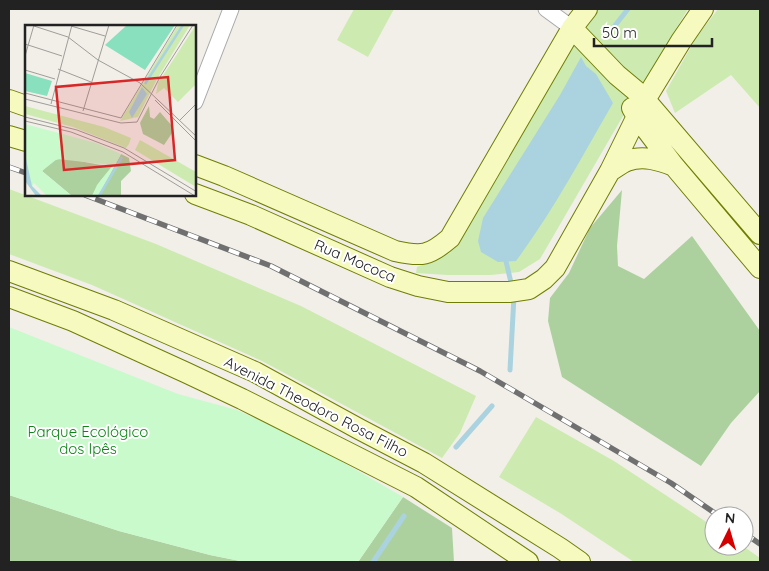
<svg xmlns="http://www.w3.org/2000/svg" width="769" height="571" viewBox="0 0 769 571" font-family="Quicksand,sans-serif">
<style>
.grass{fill:#cdebb0}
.forest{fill:#add19e}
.park{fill:#c8facc}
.water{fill:#aad3df}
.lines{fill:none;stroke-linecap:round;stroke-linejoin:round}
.stream{stroke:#aad3df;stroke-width:5}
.minor-casing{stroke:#a9a9a9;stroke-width:17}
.secondary-casing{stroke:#707d05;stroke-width:22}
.minor{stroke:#fff;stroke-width:15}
.secondary{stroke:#f7fabf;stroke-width:20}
.rail-casing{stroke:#707070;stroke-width:5.5}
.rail{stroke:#fff;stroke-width:4;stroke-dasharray:11;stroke-linecap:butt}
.labels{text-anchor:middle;stroke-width:4;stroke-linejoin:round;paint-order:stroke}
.street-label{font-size:15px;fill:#222;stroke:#fff}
.park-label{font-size:15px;fill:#0c8416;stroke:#fff}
.inset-river{fill:none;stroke:#aad3df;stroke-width:2.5}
.inset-road{fill:none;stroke:#9f9d99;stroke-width:1}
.view{fill:#d62828;fill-opacity:0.15;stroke:#d62828;stroke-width:2.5}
.inset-edge{fill:none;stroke:#222;stroke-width:2.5}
</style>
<rect width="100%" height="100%" fill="#f2efe9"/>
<!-- grass -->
<path class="grass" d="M354,9H394L368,57L337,40Z
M590,9H688L623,116L540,259L519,272L491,275H447L416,273L417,267L450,253L479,204Z
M718,9H760V108L731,75L675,113L666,91L696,38Z
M9,189L156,244L301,306L476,396L460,433L442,458L262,361L92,285L9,254Z
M536,417L614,461L714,527V546H743L760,558V562H634L560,513L499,477Z"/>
<!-- forest -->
<path class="forest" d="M622,190L617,246L618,266L644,279L692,236L760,331V391L731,423L701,466L562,377L548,321L550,298L569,273L590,228Z
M9,495L119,531L210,555L245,562H9Z
M403,497L452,528L454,562H358Z"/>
<!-- park -->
<path class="park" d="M9,327L178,394L237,410L313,445L403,497L358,562H245L210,555L119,531L9,495Z"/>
<!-- water -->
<path class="water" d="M581,57L586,66L596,74L613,103C582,157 553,211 516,261L498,262L481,252L478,241L483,218L560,95Z"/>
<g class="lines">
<!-- stream -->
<path class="stream" d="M609,33L628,9
M505,257L512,287
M510,370L514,296
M456,447L492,406
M373,562L404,516"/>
<defs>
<path id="minor" d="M546,9L572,28
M195,102L231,9"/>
<path id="secondary" d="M572,28L617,75L641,95L760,234
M9,100L26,106
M632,108L637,117L674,166L760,268
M9,136L26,141
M195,165L224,176L395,251C422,257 429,256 450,238L572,28L587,9
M610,171C616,168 621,163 627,161C643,155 659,160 674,166
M195,194L251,215L390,277L418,286L448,292H509L529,289L544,279L555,268L610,171L645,100L681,41L703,9
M9,271L114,310L255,372L359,429L424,463L560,548L580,562
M9,297L73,321L187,373L242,399L349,453L416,487L528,562"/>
</defs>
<!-- minor casing -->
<use href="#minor" class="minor-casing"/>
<!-- secondary casing -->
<use href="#secondary" class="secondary-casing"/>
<!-- minor -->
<use href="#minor" class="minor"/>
<!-- secondary -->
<use href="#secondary" class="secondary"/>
<defs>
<path id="rail" d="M9,167L26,173
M85,195L271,266L480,371L671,483L719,516
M744,533L760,544"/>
</defs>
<!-- rail casing -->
<use href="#rail" class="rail-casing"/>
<!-- rail -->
<use href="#rail" class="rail"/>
</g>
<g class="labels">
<!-- street labels -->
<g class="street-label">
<text transform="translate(355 261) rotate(23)" y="5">Rua Mococa</text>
<text transform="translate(316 407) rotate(27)" y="5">Avenida Theodoro Rosa Filho</text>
</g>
<!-- park labels -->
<g class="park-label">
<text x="88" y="437">Parque Ecológico<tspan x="88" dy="17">dos Ipês</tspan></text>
</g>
</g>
<!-- overview -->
<g transform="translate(25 25)">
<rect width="171" height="171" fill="#f2efe9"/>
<path d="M153,0H165L132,54L113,92L95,96ZM171,0V59L153,77L139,63L131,69L133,58ZM0,81L79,102L106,113L104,119L101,123L48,102L0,89ZM115,115L171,147V162L110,125Z" fill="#cdebb0"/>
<path d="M124,81L125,92L129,94L135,87L147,101V108L139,120L118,109L115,98ZM96,129L104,133L106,146L96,156V171H73ZM38,133L81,141L89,140L76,155L67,171H47L17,146L27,136Z" fill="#add19e"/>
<path d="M0,99L71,118L96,129L73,171H67L72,160L88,140L32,134L17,146L47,171H22L9,158L7,161L17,171L7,162L1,141Z" fill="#c8facc"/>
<path d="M102,0H150L120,45L80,20ZM0,48L27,56L22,71L0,66Z" fill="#88e0be"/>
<path d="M117,62L122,69L107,93L104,87ZM0,129L7,161L17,171H11L0,156Z" fill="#aad3df"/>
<path class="inset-river" d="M120,59L158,0M74,171L97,132"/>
<path class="inset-road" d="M9,1L43,12L73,35L115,58M46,1L80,11M0,19L37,31M0,31L9,0M33,44L66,57M0,45L30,54M115,58L172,112M0,68L96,93L152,0M0,74L96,98L112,97L135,52L168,0M130,75L172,117M26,79L47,0M58,86L84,0M0,92L52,105L99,123L172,167M155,95L172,78M0,96L46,107L98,127L170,171"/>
<path class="view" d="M143,52L150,135L39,145L31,62Z"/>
<rect width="171" height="171" class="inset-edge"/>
</g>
<!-- border -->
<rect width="769" height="571" fill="none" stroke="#222222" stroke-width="20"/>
<!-- north arrow -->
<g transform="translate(729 531) rotate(5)"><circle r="24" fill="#ffffff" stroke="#a7a7a7"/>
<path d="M0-4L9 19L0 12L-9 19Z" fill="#d40000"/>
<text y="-8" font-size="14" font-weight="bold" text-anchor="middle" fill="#222222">N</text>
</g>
<!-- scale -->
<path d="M594 38v8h118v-8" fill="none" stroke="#222222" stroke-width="2.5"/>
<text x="602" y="38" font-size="15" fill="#222222" stroke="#ffffff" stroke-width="4" paint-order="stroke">50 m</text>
</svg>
